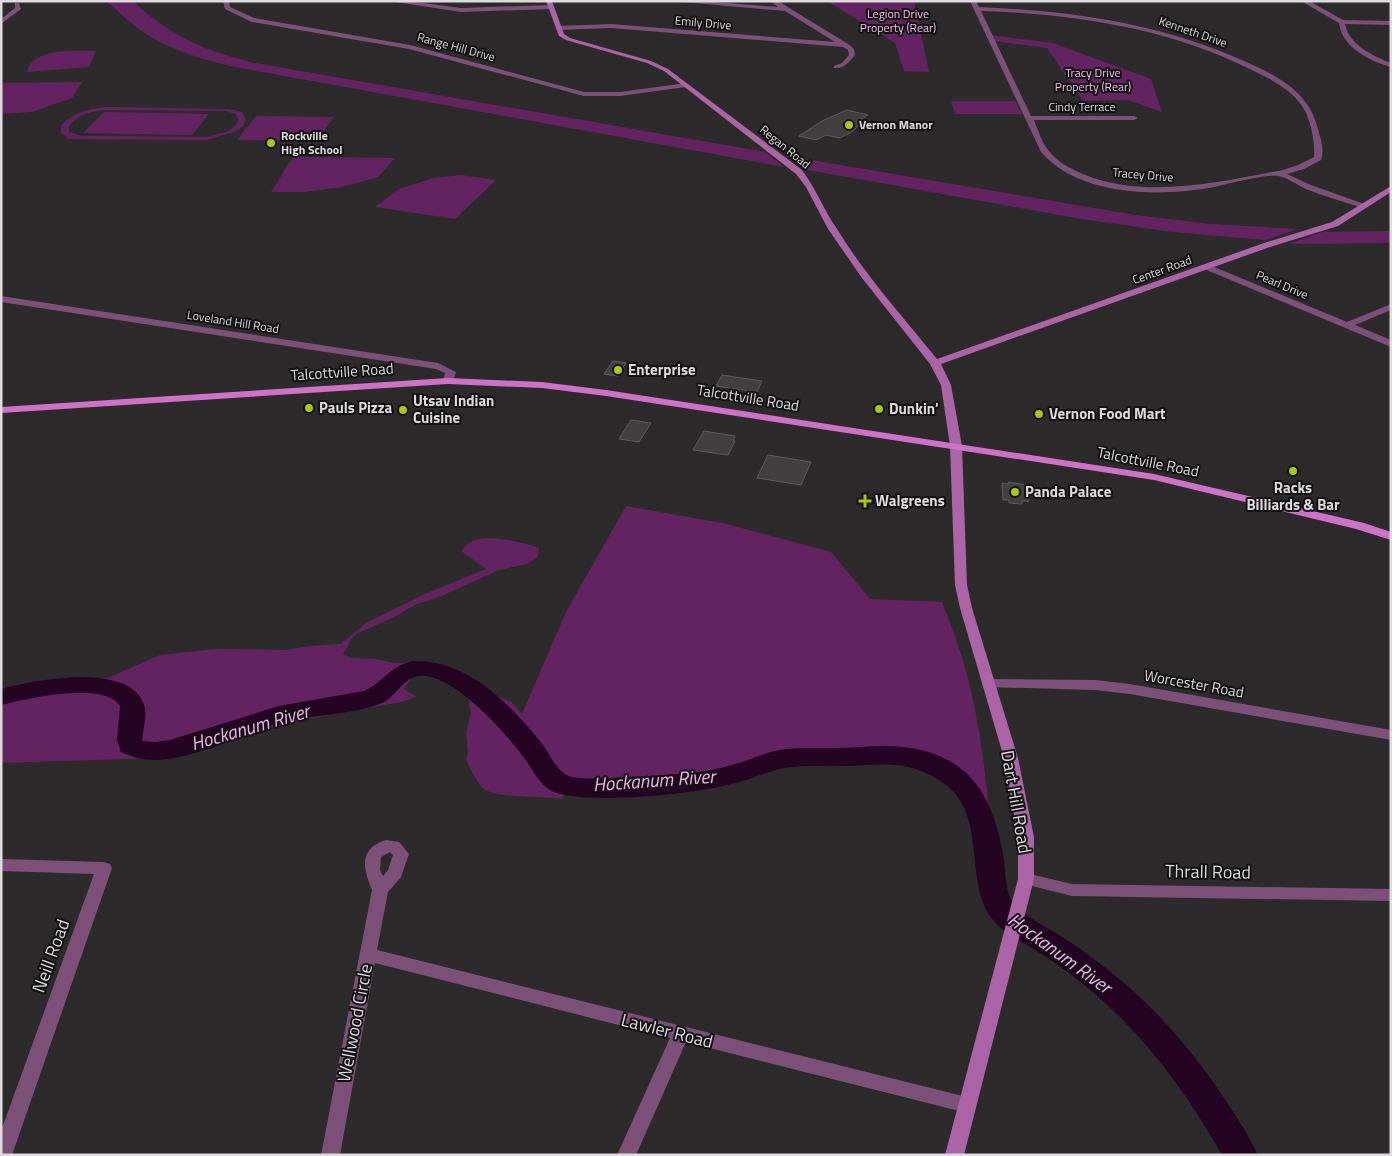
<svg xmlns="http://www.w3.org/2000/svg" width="1392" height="1156" viewBox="0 0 1392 1156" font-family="'Titillium Web',sans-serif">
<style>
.green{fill:#632360;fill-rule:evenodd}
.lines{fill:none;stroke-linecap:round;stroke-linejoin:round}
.river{fill:#240323;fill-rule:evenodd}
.building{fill:#423f41;stroke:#5d5b5d}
.street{fill:#7d5079;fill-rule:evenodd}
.secondary{fill:#ab64a6;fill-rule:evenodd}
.primary{fill:#ce72c8;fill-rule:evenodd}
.poi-dot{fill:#aac717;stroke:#131213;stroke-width:2}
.labels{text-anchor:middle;stroke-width:4;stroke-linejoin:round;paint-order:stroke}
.far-park-label{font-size:12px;fill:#f6bdf1;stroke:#131213}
.far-street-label{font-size:12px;fill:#dddbdd;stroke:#131213}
.far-poi-label{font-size:12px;font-weight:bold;fill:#dddbdd;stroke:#131213;text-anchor:start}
.poi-label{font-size:15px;font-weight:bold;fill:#dddbdd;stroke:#131213;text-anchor:start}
.street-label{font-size:15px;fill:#dddbdd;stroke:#131213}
.near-street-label{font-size:18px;fill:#dddbdd;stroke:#131213}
.near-water-label{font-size:19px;font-style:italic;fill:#f8adf1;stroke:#131213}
</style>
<rect width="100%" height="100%" fill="#2c2a2b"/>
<!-- green -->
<path class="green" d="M106,1H133C171,36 201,49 250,62L765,152L784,167L230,66C201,59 171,50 146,34C132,25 119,12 106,1Z
M827,1H914L929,72L904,71L895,43Z
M990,35L1053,43L1151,79L1162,112L1128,100L1083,101L1047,48L993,41Z
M96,51L89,67L27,72C32,47 77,51 96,51Z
M82,82L72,98L32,112L1,114V85L3,83Z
M951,101H1015L1022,114H955Z
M109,107L229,109L242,112L246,120L242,127L234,132L207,140L66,139L68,137L61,133V126C72,112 92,108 109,107ZM105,110L225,111L236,114L239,120L236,125L228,131L207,137L82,136L69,132V126C77,115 92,111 105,110Z
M104,112L209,114L192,135L83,133Z
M256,116L334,117L317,141L237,140Z
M788,156L1135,215L1211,224L1298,229L1265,240L1172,232L1082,219L808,170Z
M293,157L395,158L378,177L342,187L305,192H271Z
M461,175L496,180L455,219L375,207L399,189L433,178Z
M1391,231V243L1289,244L1322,232Z
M626,506L723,523L831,552L870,599L942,602C950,623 958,643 964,664C982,725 988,796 993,858L991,864L982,828L970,791L949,774L923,759L910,756L787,758C765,762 745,773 724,777C677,786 621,788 573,786L561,799C544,796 494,798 484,789C476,781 471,770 466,759L468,752L466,732L471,713L467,691L429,674L413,675L404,689L417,697L401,702L289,722L219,745L157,758L1,763V689L103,680L160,655L215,649L287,650L309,646L341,644L366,623L427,593L486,569L461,551C464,548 468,543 472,541C488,534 523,542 539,548L538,557L527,564L499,570L439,597L415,605L392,618L356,634L352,638L343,654L351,658L376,659L395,663H430L449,669L478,684L490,693L511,702L522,714L566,612Z"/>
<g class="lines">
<!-- river -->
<path class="river" d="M412,661C468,659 510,704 543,745C550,755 558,774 572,777C589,780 609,778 627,777C661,775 699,775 732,765C748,761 763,753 780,750C798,747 817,749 836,748C858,748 880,744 902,747C971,754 994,798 1004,860C1006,873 1005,892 1013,903C1023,916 1040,923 1054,932C1068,940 1082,950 1095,960C1150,1000 1193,1050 1230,1107C1240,1122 1250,1138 1258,1155H1222C1185,1090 1142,1031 1083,984C1067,971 1050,959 1032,948C1018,940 1003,932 993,920C963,883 988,817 946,785C910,758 883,765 841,766C824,767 808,765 792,767C771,769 753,779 732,784C694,794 589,805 554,792C539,786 532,767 522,755C505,732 447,666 414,677C402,681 395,697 382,703C352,715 318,714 287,721C244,732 198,759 154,760C142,760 132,757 121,752L117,740L120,706C104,680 25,699 1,705V689C33,680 123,663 142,700C149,713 143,727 142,741L155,742L170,740L279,706L364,691C384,682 387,668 412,661Z"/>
</g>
<!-- building -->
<path class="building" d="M847,110L868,115L857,122H862L852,132L840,138L826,135L816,140L799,136L822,121Z
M613,361L626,363L618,376L604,374Z
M722,375L762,381L757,392L716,386Z
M631,420L651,423L639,442L619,439Z
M704,431L735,436L733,441H735L728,455L693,450Z
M768,455L811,462L801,485L757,478Z
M1008,482L1027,485L1029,501H1022V504L1009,503V500H1003L1002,483L1009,484Z"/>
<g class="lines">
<!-- street -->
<path class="street" d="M223,1H229L230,7L254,18L410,45L584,92H620L686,83L689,85L686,87L620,96H584L409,49L252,22L225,9Z
M389,1H408L461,8L551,5L554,7L551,9L461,12Z
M672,1H703L778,7L770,1H778L848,44L854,49L855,55C849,62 844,69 834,68V66L842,63L849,55L848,50L843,47L611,28L558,30L555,28L558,26L611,24L835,42L785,11Z
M970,1H976L979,7C1071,11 1159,23 1244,61C1276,75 1308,91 1317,126C1320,137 1325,149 1321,160L1304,169L1287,174L1311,185L1367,205L1360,207C1342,201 1323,196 1306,189C1297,185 1287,177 1278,176C1266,174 1227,184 1214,187C1161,197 1080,197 1041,152ZM981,11C1074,14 1165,27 1250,69C1268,78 1290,88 1302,106C1311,119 1315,142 1314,157L1298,165L1283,170C1220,182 1145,200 1083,174C1071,169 1057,162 1049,151C1042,143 1038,130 1034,120H1134L1138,118L1134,116H1031Z
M1301,1H1309L1343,20L1391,21V25L1345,24C1349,45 1373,56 1391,63V67C1369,61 1342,47 1339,23Z
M15,3H19L21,9L1,24V19L15,8Z
M1207,264L1347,322L1391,304V310L1355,325L1391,340V347L1204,269V265Z
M1,296L438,363L456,372L453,381L448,384L443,381L445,373L436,369L1,302Z
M989,679L1095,680L1130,684L1391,730V740L1130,694L1095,690L984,687L982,684L984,681Z
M386,840L399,842L409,854L401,877L388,892L377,950L967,1097L974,1099L976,1105L974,1111L967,1113L686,1042L636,1155H617L670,1038L375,963L340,1155H321L372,890C363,868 358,849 386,840ZM390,852L393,855L388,870L383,876L380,870L381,857Z
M1,859L104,862L110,864L112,868L12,1155H1V1131L94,874L1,871Z
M1026,873L1072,884L1391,889V901L1072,896L1020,883L1018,879L1020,875Z"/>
<!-- secondary -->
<path class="secondary" d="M546,1H552L564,34L570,38L651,61L668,69L802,170C816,189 824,210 837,229C865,275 903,317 937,359L1264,243L1332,222L1391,186V192L1338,226L1270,247L941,364L951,385L962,446L967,585L972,608L1018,758L1034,837V879L964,1155H945L1018,879V837L1004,758L960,608L955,585L950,446L941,385L930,364L862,278L828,229L806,187L796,174L664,71L647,63L566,40L559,36Z"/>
<!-- primary -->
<path class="primary" d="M448,378L542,382L606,390L1154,474L1364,523L1391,532V540L1356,529L1154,480L606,396L542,388L448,384L1,413V407Z"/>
</g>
<!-- markers -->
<g class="poi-dot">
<circle cx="849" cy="125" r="5"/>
<circle cx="271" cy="143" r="5"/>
<circle cx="618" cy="370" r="5"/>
<circle cx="309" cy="408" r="5"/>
<circle cx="879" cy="409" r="5"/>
<circle cx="403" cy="410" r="5"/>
<circle cx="1039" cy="414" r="5"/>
<circle cx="1293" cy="471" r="5"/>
<circle cx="1015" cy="492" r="5"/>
<path d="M862.5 493.5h5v5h5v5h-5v5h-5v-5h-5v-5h5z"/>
</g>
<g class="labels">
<!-- far-park labels -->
<g class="far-park-label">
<text x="898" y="18">Legion Drive<tspan x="898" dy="14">Property (Rear)</tspan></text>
<text x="1093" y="77">Tracy Drive<tspan x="1093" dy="14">Property (Rear)</tspan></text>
</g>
<!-- far-street labels -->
<g class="far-street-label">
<text transform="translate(703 23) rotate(5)" y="4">Emily Drive</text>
<text transform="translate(1193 32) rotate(19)" y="4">Kenneth Drive</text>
<text transform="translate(456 47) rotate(15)" y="4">Range Hill Drive</text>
<text x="1082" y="111">Cindy Terrace</text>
<text transform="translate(785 147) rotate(39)" y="4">Regan Road</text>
<text transform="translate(1143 175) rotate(5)" y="4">Tracey Drive</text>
<text transform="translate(1162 270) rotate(-20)" y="4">Center Road</text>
<text transform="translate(1282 285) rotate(23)" y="4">Pearl Drive</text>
<text transform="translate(233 322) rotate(9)" y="4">Loveland Hill Road</text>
</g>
<!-- far-poi labels -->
<g class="far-poi-label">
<text x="859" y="129">Vernon Manor</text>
<text x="281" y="140">Rockville<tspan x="281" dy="14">High School</tspan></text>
</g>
<!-- poi labels -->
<g class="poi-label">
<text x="628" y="375">Enterprise</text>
<text x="413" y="406">Utsav Indian<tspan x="413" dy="17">Cuisine</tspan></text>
<text x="319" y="413">Pauls Pizza</text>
<text x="889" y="414">Dunkin'</text>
<text x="1049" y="419">Vernon Food Mart</text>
<text x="1293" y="493" text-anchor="middle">Racks<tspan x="1293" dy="17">Billiards &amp; Bar</tspan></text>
<text x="1025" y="497">Panda Palace</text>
<text x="875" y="506">Walgreens</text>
</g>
<!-- street labels -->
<g class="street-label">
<text transform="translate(342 372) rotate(-4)" y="5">Talcottville Road</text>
<text transform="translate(748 398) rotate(9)" y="5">Talcottville Road</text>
<text transform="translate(1148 462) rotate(11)" y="5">Talcottville Road</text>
<text transform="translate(1194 684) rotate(10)" y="5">Worcester Road</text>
</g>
<!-- near-street labels -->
<g class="near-street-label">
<text transform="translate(1016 802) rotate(80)" y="6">Dart Hill Road</text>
<text transform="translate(1208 872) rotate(1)" y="6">Thrall Road</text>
<text transform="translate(51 956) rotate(-70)" y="6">Neill Road</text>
<text transform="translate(355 1023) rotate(-79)" y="6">Wellwood Circle</text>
<text transform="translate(667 1031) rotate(14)" y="6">Lawler Road</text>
</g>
<!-- near-water labels -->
<g class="near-water-label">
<text transform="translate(250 727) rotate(-16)" y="7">Hockanum River</text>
<text transform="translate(654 780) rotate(-4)" y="7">Hockanum River</text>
<text transform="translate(1060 953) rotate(36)" y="7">Hockanum River</text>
</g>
</g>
<!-- border -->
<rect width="1392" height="1156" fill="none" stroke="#dddbdd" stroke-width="5"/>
</svg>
